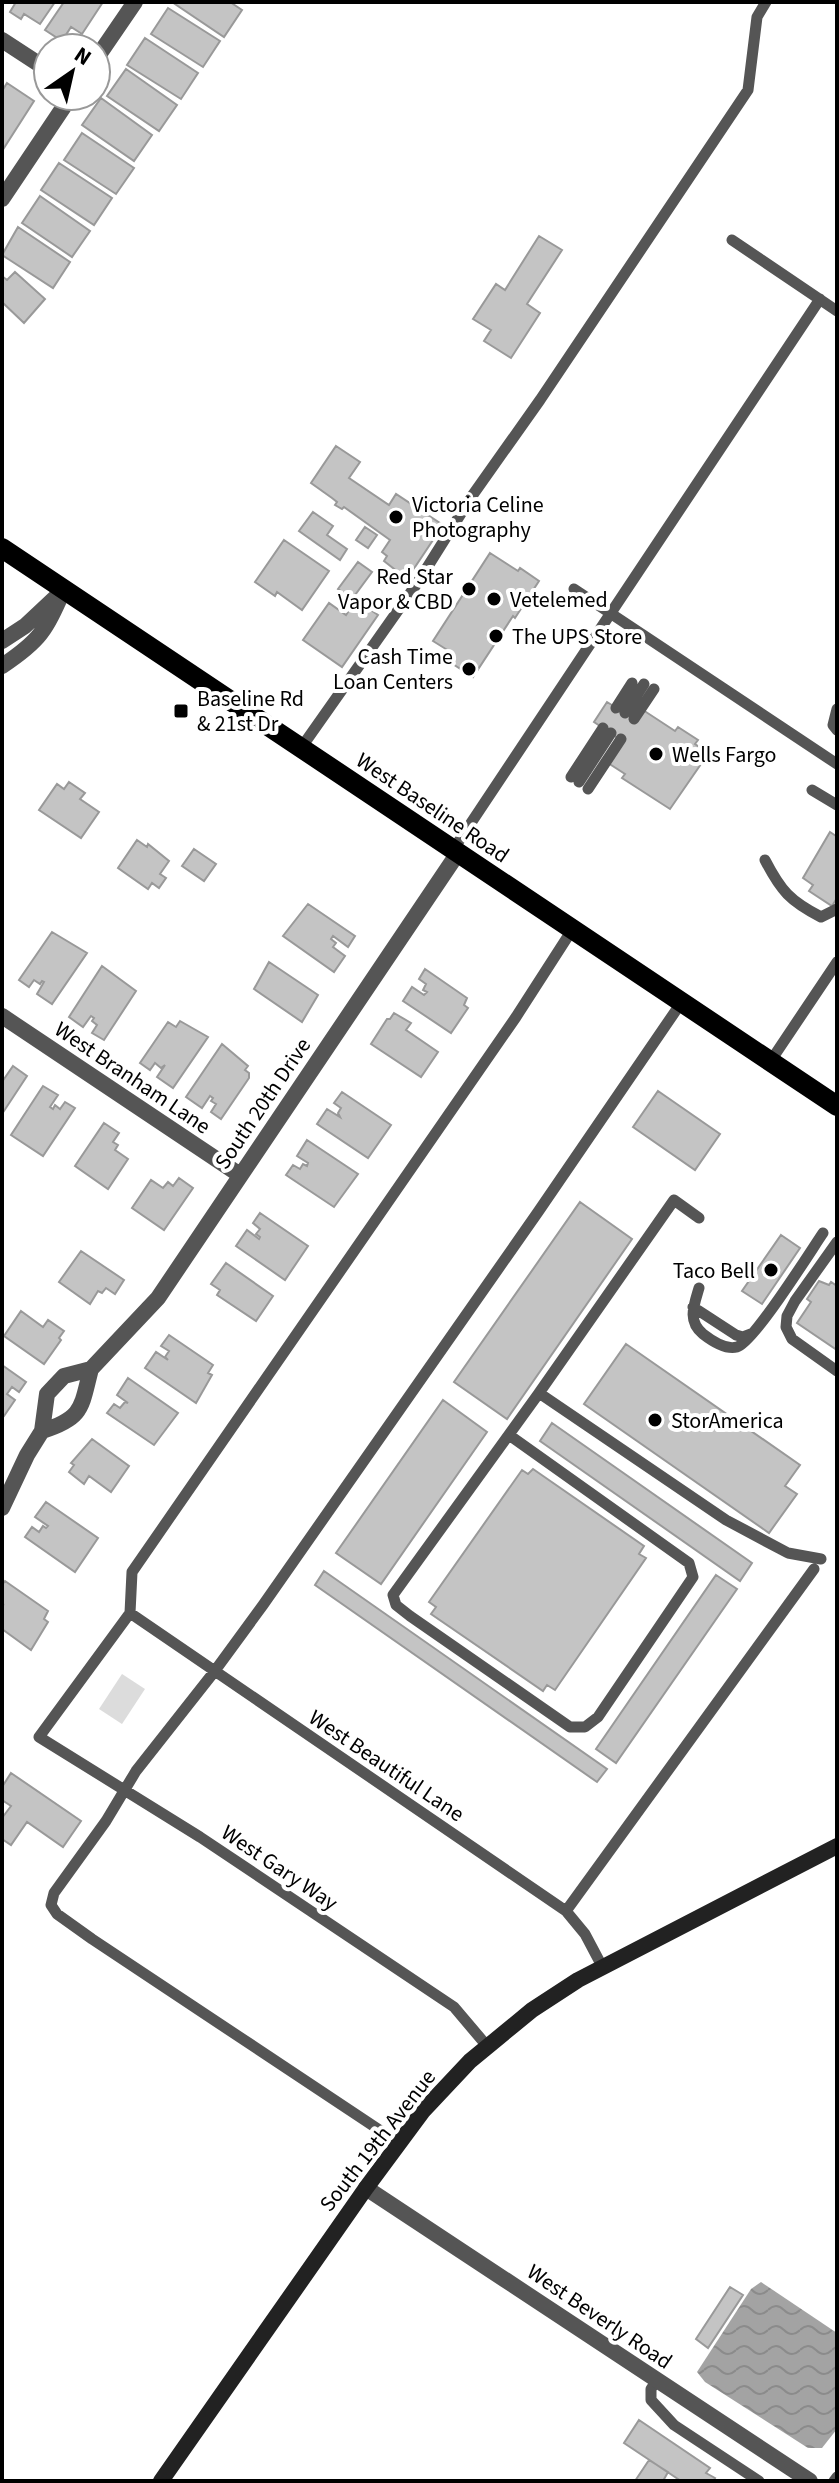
<svg xmlns="http://www.w3.org/2000/svg" width="839" height="2483" viewBox="0 0 839 2483" font-family="'Source Sans 3',sans-serif">
<style>
.pitch{fill:#dcdcdc}
.water{fill:url(#water-waves)}
.building{fill:#c4c4c4;stroke:#999;stroke-width:2}
.lines{fill:none;stroke-linecap:round;stroke-linejoin:round}
.service{stroke:#555;stroke-width:11}
.minor{stroke:#555;stroke-width:16}
.secondary{stroke:#222;stroke-width:16}
.primary{stroke:#000;stroke-width:20}
.poi-dot{fill:#000;stroke:#fff;stroke-width:3}
.labels{text-anchor:middle;stroke-width:8;stroke-linejoin:round;paint-order:stroke}
.poi-label{font-size:22px;fill:#000;stroke:#fff;text-anchor:start}
.street-label{font-size:22px;fill:#000;stroke:#fff}
</style>
<defs>
<pattern id="water-waves" width="16" height="10" patternUnits="userSpaceOnUse" patternTransform="scale(2)"><rect width="16" height="10" fill="#a3a3a3"/><path d="M0 5q4-4 8 0t8 0" fill="none" stroke="#8b8b8b"/></pattern>
</defs>
<rect width="100%" height="100%" fill="#fff"/>
<!-- pitch -->
<path class="pitch" d="M122,1674L145,1689L122,1724L99,1709Z"/>
<!-- water -->
<path class="water" d="M761,2282L837,2333V2429L822,2448H808L705,2382L697,2372L751,2289Z"/>
<!-- building -->
<path class="building" d="M16,2H55L40,24L24,14L21,19L10,12Z
M64,2H103L82,34L71,27L62,41L45,30Z
M172,2H230L242,10L224,37Z
M168,8L220,41L203,67L151,34Z
M145,38L198,73L181,99L127,65Z
M126,69L177,105L159,131L107,96Z
M7,83L34,101L2,151V91Z
M101,98L152,135L134,161L82,125Z
M82,133L134,168L116,194L64,160Z
M59,163L112,198L94,225L41,190Z
M40,196L90,231L72,257L22,223Z
M18,227L70,262L53,288L2,255Z
M539,236L562,250L527,304L540,313L511,358L484,341L491,330L473,319L496,284L505,290Z
M15,272L45,299L24,323L2,302V276L7,280Z
M336,446L360,462L349,478L389,505L396,494L443,525L407,579L384,561L387,556L382,552L390,540L344,507L342,509L335,505L337,502L332,498L311,483Z
M313,512L333,526L327,535L347,549L340,560L299,531Z
M365,527L377,535L368,548L356,540Z
M284,540L329,571L302,610L277,592L275,596L255,582Z
M490,553L518,571L520,568L539,581L515,618L513,616L473,677L445,659L449,651L433,641Z
M358,562L372,572L352,599L338,589Z
M356,600L378,615L342,667L303,640L329,603L346,615Z
M607,702L636,720L643,710L675,731L678,727L698,740L695,744L702,749L695,760L701,764L670,809L622,778L625,774L608,763L622,741L594,722Z
M69,782L85,793L80,799L99,812L81,838L39,810L57,784L64,789Z
M830,832L836,836L837,833V898L832,906L809,891L813,885L803,878Z
M137,840L147,847L148,844L169,861L160,874L166,878L159,888L152,883L148,889L118,868Z
M194,849L216,864L204,881L182,866Z
M308,904L355,936L348,947L333,936L331,939L336,943L333,947L345,956L334,972L283,936Z
M52,932L87,953L52,1004L37,994L44,982L42,981L40,984L34,980L29,987L19,980Z
M269,962L318,995L302,1022L254,989Z
M102,966L136,991L104,1040L92,1033L97,1025L92,1021L94,1018L91,1016L83,1027L69,1017Z
M425,969L467,998L464,1005L468,1008L451,1033L403,1001L412,987L424,995L427,992L423,990L426,984L419,979Z
M394,1013L411,1023L406,1030L438,1052L421,1077L371,1044L387,1019H390Z
M180,1021L208,1037L173,1088L157,1077L165,1065L161,1068L155,1063L150,1070L140,1063L168,1022L176,1027Z
M222,1044L248,1066L245,1070L249,1073V1078L221,1119L211,1112L216,1104L211,1101L213,1098L210,1096L202,1108L186,1097Z
M13,1066L27,1076L2,1114V1077L4,1079Z
M43,1086L58,1095L50,1107L53,1109L55,1105L60,1109L65,1102L75,1108L43,1156L11,1135Z
M658,1091L720,1134L695,1170L633,1127Z
M342,1092L391,1125L368,1158L317,1124L327,1109L340,1117L338,1113L341,1108L334,1103Z
M104,1123L119,1133L113,1142L118,1145L115,1150L128,1159L108,1189L75,1166Z
M307,1140L358,1174L334,1207L286,1175L293,1165L300,1169L303,1164L307,1166L308,1163L297,1156Z
M179,1178L193,1188L164,1230L132,1208L151,1180L163,1188L168,1182L173,1186Z
M580,1202L632,1239L507,1419L454,1382Z
M260,1213L308,1246L285,1280L236,1246L247,1230L259,1239L260,1237L256,1234L260,1229L253,1223Z
M781,1235L800,1248L762,1304L742,1291Z
M81,1251L124,1280L115,1294L106,1288L102,1293L98,1291L90,1304L59,1282Z
M226,1263L273,1296L256,1321L217,1295L220,1290L211,1284Z
M819,1281L829,1285L831,1282L837,1286V1350L797,1323L811,1302L807,1299Z
M21,1311L43,1327L48,1320L64,1331L59,1338L61,1340L44,1364L4,1336Z
M169,1335L213,1365L208,1373L212,1375L196,1403L145,1368L156,1352L168,1360L165,1357L169,1351L161,1346Z
M626,1344L800,1465L785,1486L797,1494L769,1533L584,1404Z
M2,1365L26,1382L19,1392L12,1387L7,1394L15,1400L4,1416L2,1415Z
M128,1378L178,1413L154,1445L107,1413L114,1404L120,1408L125,1402L128,1403L117,1395Z
M443,1400L487,1432L381,1584L336,1553Z
M552,1423L752,1563L740,1581L540,1441Z
M92,1439L129,1466L111,1492L89,1476L84,1484L69,1472L74,1465L71,1463Z
M533,1469L644,1546L639,1554L646,1558L555,1690L547,1685L543,1691L431,1614L436,1607L429,1602L522,1470L528,1474Z
M46,1502L98,1538L75,1572L25,1537L32,1527L39,1532L43,1526L46,1528L48,1526L35,1517Z
M324,1571L607,1769L597,1782L315,1585Z
M716,1575L737,1589L616,1763L596,1749Z
M5,1581L48,1611L44,1619L48,1622L31,1650L2,1629V1605H4L2,1604V1585Z
M11,1773L81,1821L63,1847L27,1822L11,1845L2,1839V1818L11,1806L2,1800V1787Z
M730,2287L743,2295L708,2348L696,2339Z
M639,2420L710,2468L706,2473L715,2478L713,2481H681L624,2443Z
M649,2460L668,2472L663,2481H635Z"/>
<g class="lines">
<!-- service -->
<path class="service" d="M732,240L837,311
M574,589L837,764
M616,708L632,683
M837,709L833,725L837,730
M625,713L644,684
M634,719L654,689
M301,748L418,582L472,496L540,400L748,90L757,17L766,2
M571,777L603,728
M579,782L611,733
M588,789L621,739
M812,790L837,805
M453,850L820,299
M765,860C781,891 790,901 821,917L837,909
M770,1062L837,962
M699,1218L674,1200L539,1393L726,1520L788,1553L821,1559
M837,1242L795,1301L787,1316L786,1327L792,1339L837,1371
M699,1288C694,1305 687,1321 703,1334C712,1341 726,1350 737,1347C754,1342 810,1252 823,1233
M693,1307L736,1335L743,1337L751,1334
M509,1435L689,1563L693,1577L598,1717L585,1727H570L410,1616L396,1605L393,1595L539,1393
M130,1613L566,1911L585,1934L603,1968
M566,1911L814,1569
M487,2046L454,2007L200,1837L39,1737L130,1613L132,1572L516,1017L572,930
M399,2143L92,1939L57,1914L51,1905L54,1893L106,1821L136,1771L214,1672L263,1605L538,1212L681,1003
M657,2380L651,2389V2400L674,2425L759,2481
M834,2481L837,2477"/>
<!-- minor -->
<path class="minor" d="M2,40L48,70
M96,59L135,2
M2,199L71,96
M2,641L25,626L57,596
M2,666C41,640 45,631 64,589
M2,1016L240,1175
M42,1431C84,1418 81,1407 91,1369
M2,1508L27,1455L42,1431L47,1394L64,1376L91,1369L158,1298L458,853
M366,2188L810,2481"/>
<!-- secondary -->
<path class="secondary" d="M161,2481L366,2188L423,2111L470,2061L532,2010L578,1980L837,1846"/>
<!-- primary -->
<path class="primary" d="M2,548L837,1106"/>
</g>
<!-- markers -->
<g class="poi-dot">
<circle cx="396" cy="517" r="8"/>
<circle cx="469" cy="589" r="8"/>
<circle cx="494" cy="599" r="8"/>
<circle cx="496" cy="636" r="8"/>
<circle cx="469" cy="669" r="8"/>
<rect x="173" y="703" width="16" height="16" rx="4"/>
<circle cx="656" cy="754" r="8"/>
<circle cx="771" cy="1270" r="8"/>
<circle cx="655" cy="1420" r="8"/>
</g>
<g class="labels">
<!-- poi labels -->
<g class="poi-label">
<text x="412" y="512">Victoria Celine<tspan x="412" dy="25">Photography</tspan></text>
<text x="453" y="584" text-anchor="end">Red Star<tspan x="453" dy="25">Vapor &amp; CBD</tspan></text>
<text x="510" y="607">Vetelemed</text>
<text x="512" y="644">The UPS Store</text>
<text x="453" y="664" text-anchor="end">Cash Time<tspan x="453" dy="25">Loan Centers</tspan></text>
<text x="197" y="706">Baseline Rd<tspan x="197" dy="25">&amp; 21st Dr</tspan></text>
<text x="672" y="762">Wells Fargo</text>
<text x="755" y="1278" text-anchor="end">Taco Bell</text>
<text x="671" y="1428">StorAmerica</text>
</g>
<!-- street labels -->
<g class="street-label">
<text transform="translate(433 807) rotate(34)" y="8">West Baseline Road</text>
<text transform="translate(133 1077) rotate(34)" y="8">West Branham Lane</text>
<text transform="translate(262 1103) rotate(-56)" y="8">South 20th Drive</text>
<text transform="translate(387 1765) rotate(34)" y="8">West Beautiful Lane</text>
<text transform="translate(280 1867) rotate(34)" y="8">West Gary Way</text>
<text transform="translate(377 2140) rotate(-52)" y="8">South 19th Avenue</text>
<text transform="translate(600 2316) rotate(34)" y="8">West Beverly Road</text>
</g>
</g>
<!-- border -->
<rect width="839" height="2483" fill="none" stroke="#000000" stroke-width="8"/>
<!-- north arrow -->
<g transform="translate(72 72) rotate(34)"><circle r="38" fill="#ffffff" stroke="#999999" stroke-width="2"/>
<path d="M0-6L14 30L0 20L-14 30Z" fill="#000000"/>
<text y="-12" font-size="22" font-weight="bold" text-anchor="middle" fill="#000000">N</text>
</g>
</svg>
